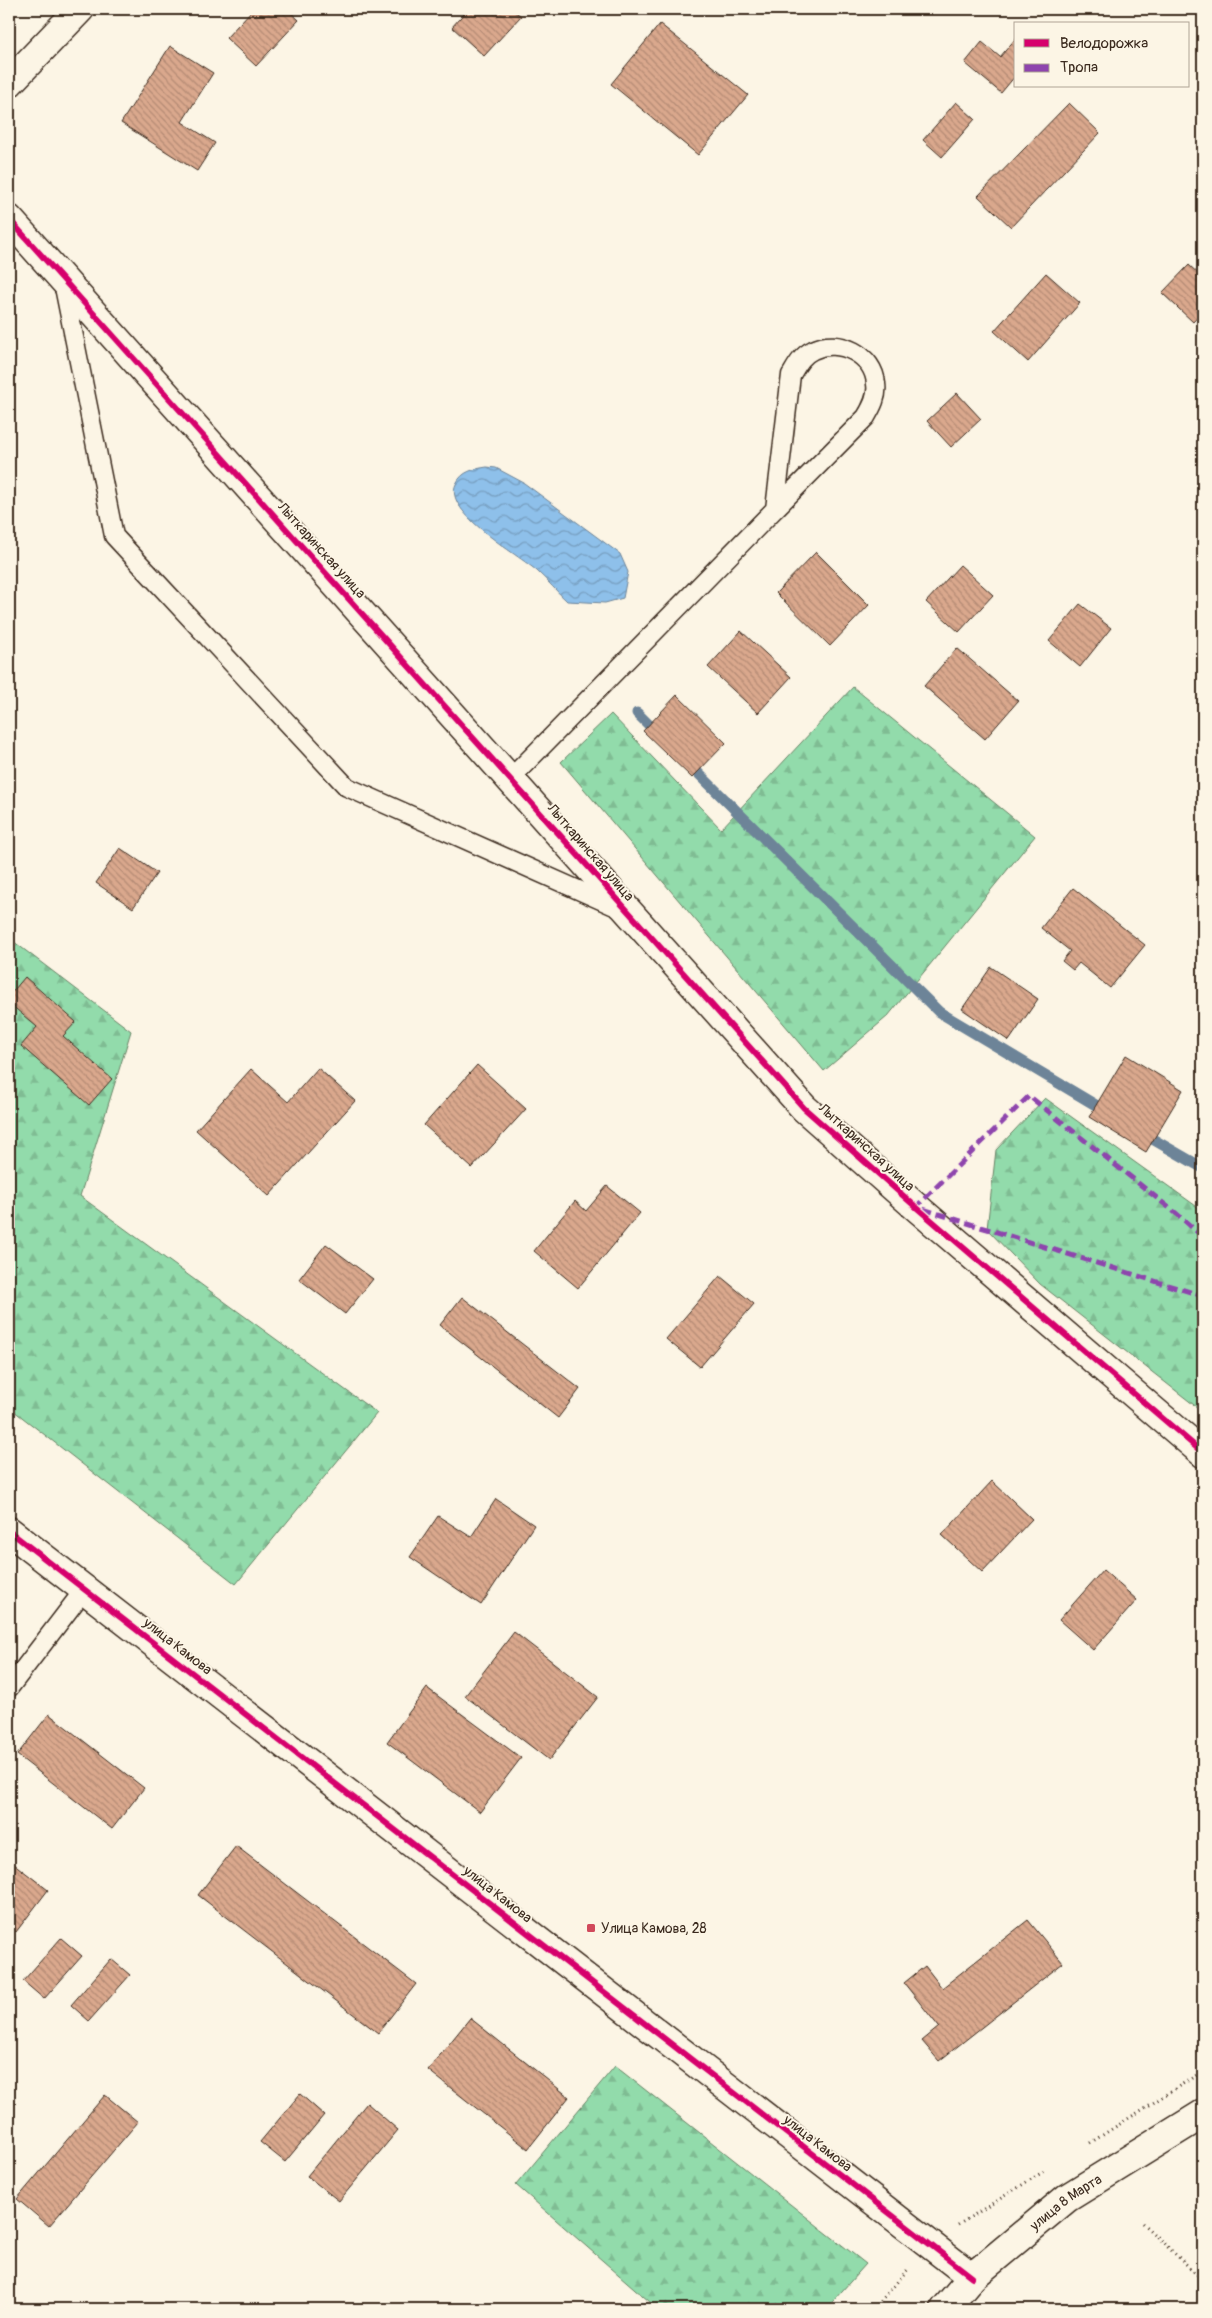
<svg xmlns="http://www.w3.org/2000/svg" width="1212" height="2318" viewBox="0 0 1212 2318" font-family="Pangolin,sans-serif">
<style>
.forest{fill:url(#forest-firs);stroke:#668264}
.water{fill:url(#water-waves);stroke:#6d8498}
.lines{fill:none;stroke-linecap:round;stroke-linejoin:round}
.stream{stroke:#6d8498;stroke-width:11}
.building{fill:url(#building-back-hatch);stroke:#3b2a1e}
.service-casing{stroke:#3b2a1e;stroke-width:21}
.minor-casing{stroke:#3b2a1e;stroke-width:31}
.tertiary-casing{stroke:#3b2a1e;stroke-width:31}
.path{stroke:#3b2a1e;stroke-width:3;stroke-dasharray:1 4;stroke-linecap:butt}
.service{stroke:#fcf5e5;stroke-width:18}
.minor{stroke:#fcf5e5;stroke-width:28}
.tertiary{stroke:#fcf5e5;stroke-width:28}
.quiet{stroke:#8e44ad;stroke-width:5;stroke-dasharray:10 5;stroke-linecap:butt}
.cycleway-casing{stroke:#fcf5e5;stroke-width:9}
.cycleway{stroke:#d6006c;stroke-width:6}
.poi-dot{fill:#d1495b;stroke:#fcf5e5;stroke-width:2}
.labels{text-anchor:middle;stroke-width:4;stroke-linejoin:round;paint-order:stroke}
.street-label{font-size:14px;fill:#3b2a1e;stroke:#fcf5e5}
.poi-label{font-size:14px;fill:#3b2a1e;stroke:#fcf5e5;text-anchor:start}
</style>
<defs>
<pattern id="forest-firs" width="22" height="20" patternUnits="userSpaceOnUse" patternTransform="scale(1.25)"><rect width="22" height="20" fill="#92dbab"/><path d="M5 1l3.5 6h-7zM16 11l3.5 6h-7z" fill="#7fbc93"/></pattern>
<pattern id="water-waves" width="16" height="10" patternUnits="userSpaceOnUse" patternTransform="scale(1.25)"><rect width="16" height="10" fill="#8ec0ea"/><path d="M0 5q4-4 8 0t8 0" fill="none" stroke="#759cbd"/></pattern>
<pattern id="building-back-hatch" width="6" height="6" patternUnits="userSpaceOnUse" patternTransform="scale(1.25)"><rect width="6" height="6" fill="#daa88d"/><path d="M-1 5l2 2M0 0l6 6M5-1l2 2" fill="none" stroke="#b28973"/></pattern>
</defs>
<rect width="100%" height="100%" fill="#fcf5e5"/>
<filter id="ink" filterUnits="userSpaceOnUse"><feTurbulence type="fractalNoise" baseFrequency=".02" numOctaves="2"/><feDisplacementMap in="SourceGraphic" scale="10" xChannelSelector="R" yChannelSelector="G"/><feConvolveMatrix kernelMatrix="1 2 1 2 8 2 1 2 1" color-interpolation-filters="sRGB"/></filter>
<g filter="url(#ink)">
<!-- forest -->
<path class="forest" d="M853,687L1035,836L888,1016L824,1071L561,762L611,714L721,829Z
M9,938L131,1031L80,1196L377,1413L236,1584L9,1407Z
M1045,1098L1203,1211V1412L1040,1284L987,1229L996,1150Z
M615,2066L866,2264L826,2309H658L516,2185Z"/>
<!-- water -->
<path class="water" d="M487,467L496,468L524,483L620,554L628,572L623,598L605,603L567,601C557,592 548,581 537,571C519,555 442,512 456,484C462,471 474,469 487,467Z"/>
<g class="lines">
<!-- stream -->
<path class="stream" d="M637,713L658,734
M688,763L939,1012L1109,1113
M1142,1133L1203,1168"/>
</g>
<!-- building -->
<path class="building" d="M253,9H287L299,20L256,66L226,38Z
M468,9H512L521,16L484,56L452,27Z
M660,24L748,95L698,155L611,84Z
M1016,38V75L1001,93L965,63L982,42L1000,57Z
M170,46L213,73L182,122L215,143L197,171L121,123Z
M956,102L975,119L942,157L923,140Z
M1069,103L1100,133L1011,227L978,196Z
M1189,265L1203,278V311L1193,322L1162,293Z
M1046,273L1080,303L1028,362L994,331Z
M957,393L981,419L951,447L927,421Z
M816,552L869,605L830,646L776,593Z
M960,565L993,595L959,632L926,602Z
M1080,604L1111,628L1080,667L1049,641Z
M741,631L791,677L758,713L708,667Z
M957,648L1018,701L985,739L924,686Z
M677,695L726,743L692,778L643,731Z
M120,848L157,873L133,908L96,883Z
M1073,888L1145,945L1110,988L1079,963L1073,970L1062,961L1070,951L1041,928Z
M991,967L1038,999L1009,1041L962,1009Z
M25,977L76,1022L63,1036L112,1079L89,1105L21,1046L37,1027L9,1003V996Z
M1126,1055L1183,1090L1146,1152L1089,1117Z
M477,1065L526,1109L472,1168L424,1125Z
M318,1068L355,1101L269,1196L196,1130L251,1069L288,1102Z
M607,1186L640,1213L578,1288L534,1251L575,1201L586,1211Z
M326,1244L373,1279L345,1314L299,1279Z
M720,1276L754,1304L700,1367L666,1339Z
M462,1297L580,1389L558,1418L440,1325Z
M992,1481L1032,1519L982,1572L942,1535Z
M496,1499L534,1525L481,1605L410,1557L438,1516L471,1537Z
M1103,1570L1137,1600L1093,1650L1059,1620Z
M514,1632L598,1697L549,1760L465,1696Z
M427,1688L521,1758L480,1812L387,1742Z
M49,1714L144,1788L112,1829L17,1755Z
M236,1846L416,1984L378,2033L198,1895Z
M9,1860L48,1890L16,1932L9,1926Z
M1028,1920L1063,1963L939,2061L922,2041L939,2027L904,1983L925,1966L942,1988Z
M61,1938L82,1956L44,1999L23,1981Z
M111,1959L130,1975L89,2021L71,2005Z
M470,2018L569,2097L528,2149L428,2070Z
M300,2094L324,2115L285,2162L260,2142Z
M105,2095L138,2122L49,2226L17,2199Z
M367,2103L398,2130L339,2201L307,2176Z"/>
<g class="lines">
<defs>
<path id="service" d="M63,282L114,536L347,787L621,909
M510,779L775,509L791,375C797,365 802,355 813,350C839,337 874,355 876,384C878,396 872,407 866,417L775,509
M9,1688L84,1590"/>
<path id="minor" d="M9,83L80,9
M9,219L804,1108L916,1207L1203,1453
M9,1531L972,2277"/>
<g id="tertiary">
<path id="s1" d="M945,2309L972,2277L1067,2198L1203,2114"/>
</g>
</defs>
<!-- service casing -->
<use href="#service" class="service-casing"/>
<!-- minor casing -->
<use href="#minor" class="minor-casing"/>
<!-- tertiary casing -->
<use href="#tertiary" class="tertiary-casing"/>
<!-- path -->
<path class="path" d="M1090,2143L1203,2071
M1142,2223L1203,2280
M958,2225L1046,2170
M874,2309L909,2268"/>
<!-- service -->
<use href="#service" class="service"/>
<!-- minor -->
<use href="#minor" class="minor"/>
<!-- tertiary -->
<use href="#tertiary" class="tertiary"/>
<!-- quiet -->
<path class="quiet" d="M1203,1237L1177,1214L1029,1096L916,1207L1203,1296"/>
<defs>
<path id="cycleway" d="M9,219L804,1108L916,1207L1203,1453
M9,1531L972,2277"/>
</defs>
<!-- cycleway casing -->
<use href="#cycleway" class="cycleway-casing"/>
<!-- cycleway -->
<use href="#cycleway" class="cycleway"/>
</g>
</g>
<!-- markers -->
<rect class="poi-dot" x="586" y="1923" width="10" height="10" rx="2.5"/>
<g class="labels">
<!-- street labels -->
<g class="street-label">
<text transform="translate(322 550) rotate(48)" y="5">Лыткаринская улица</text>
<text transform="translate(591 852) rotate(49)" y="5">Лыткаринская улица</text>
<text transform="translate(867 1147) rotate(42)" y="5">Лыткаринская улица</text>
<text transform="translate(178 1646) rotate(38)" y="5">улица Камова</text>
<text transform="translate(498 1894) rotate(38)" y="5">улица Камова</text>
<text transform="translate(818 2143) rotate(38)" y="5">улица Камова</text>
<text dy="5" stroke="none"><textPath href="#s1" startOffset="162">улица 8 Марта</textPath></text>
</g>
<!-- poi labels -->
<g class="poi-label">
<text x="601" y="1933">Улица Камова, 28</text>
</g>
</g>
<!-- margin -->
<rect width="1212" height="2318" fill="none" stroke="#fcf5e5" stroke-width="30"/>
<rect x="15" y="15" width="1182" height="2288" fill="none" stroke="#3b2a1e" stroke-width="2" filter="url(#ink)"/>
<!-- legend -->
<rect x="1014" y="22" width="175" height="65" fill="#fcf5e5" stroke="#afa495"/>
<rect x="1024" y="39" width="25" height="8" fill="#d6006c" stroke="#afa495"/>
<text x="1060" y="48" font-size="15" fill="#3b2a1e">Велодорожка</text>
<rect x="1024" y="64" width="25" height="8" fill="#8e44ad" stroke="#afa495"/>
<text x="1060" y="72" font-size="15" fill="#3b2a1e">Тропа</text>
</svg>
